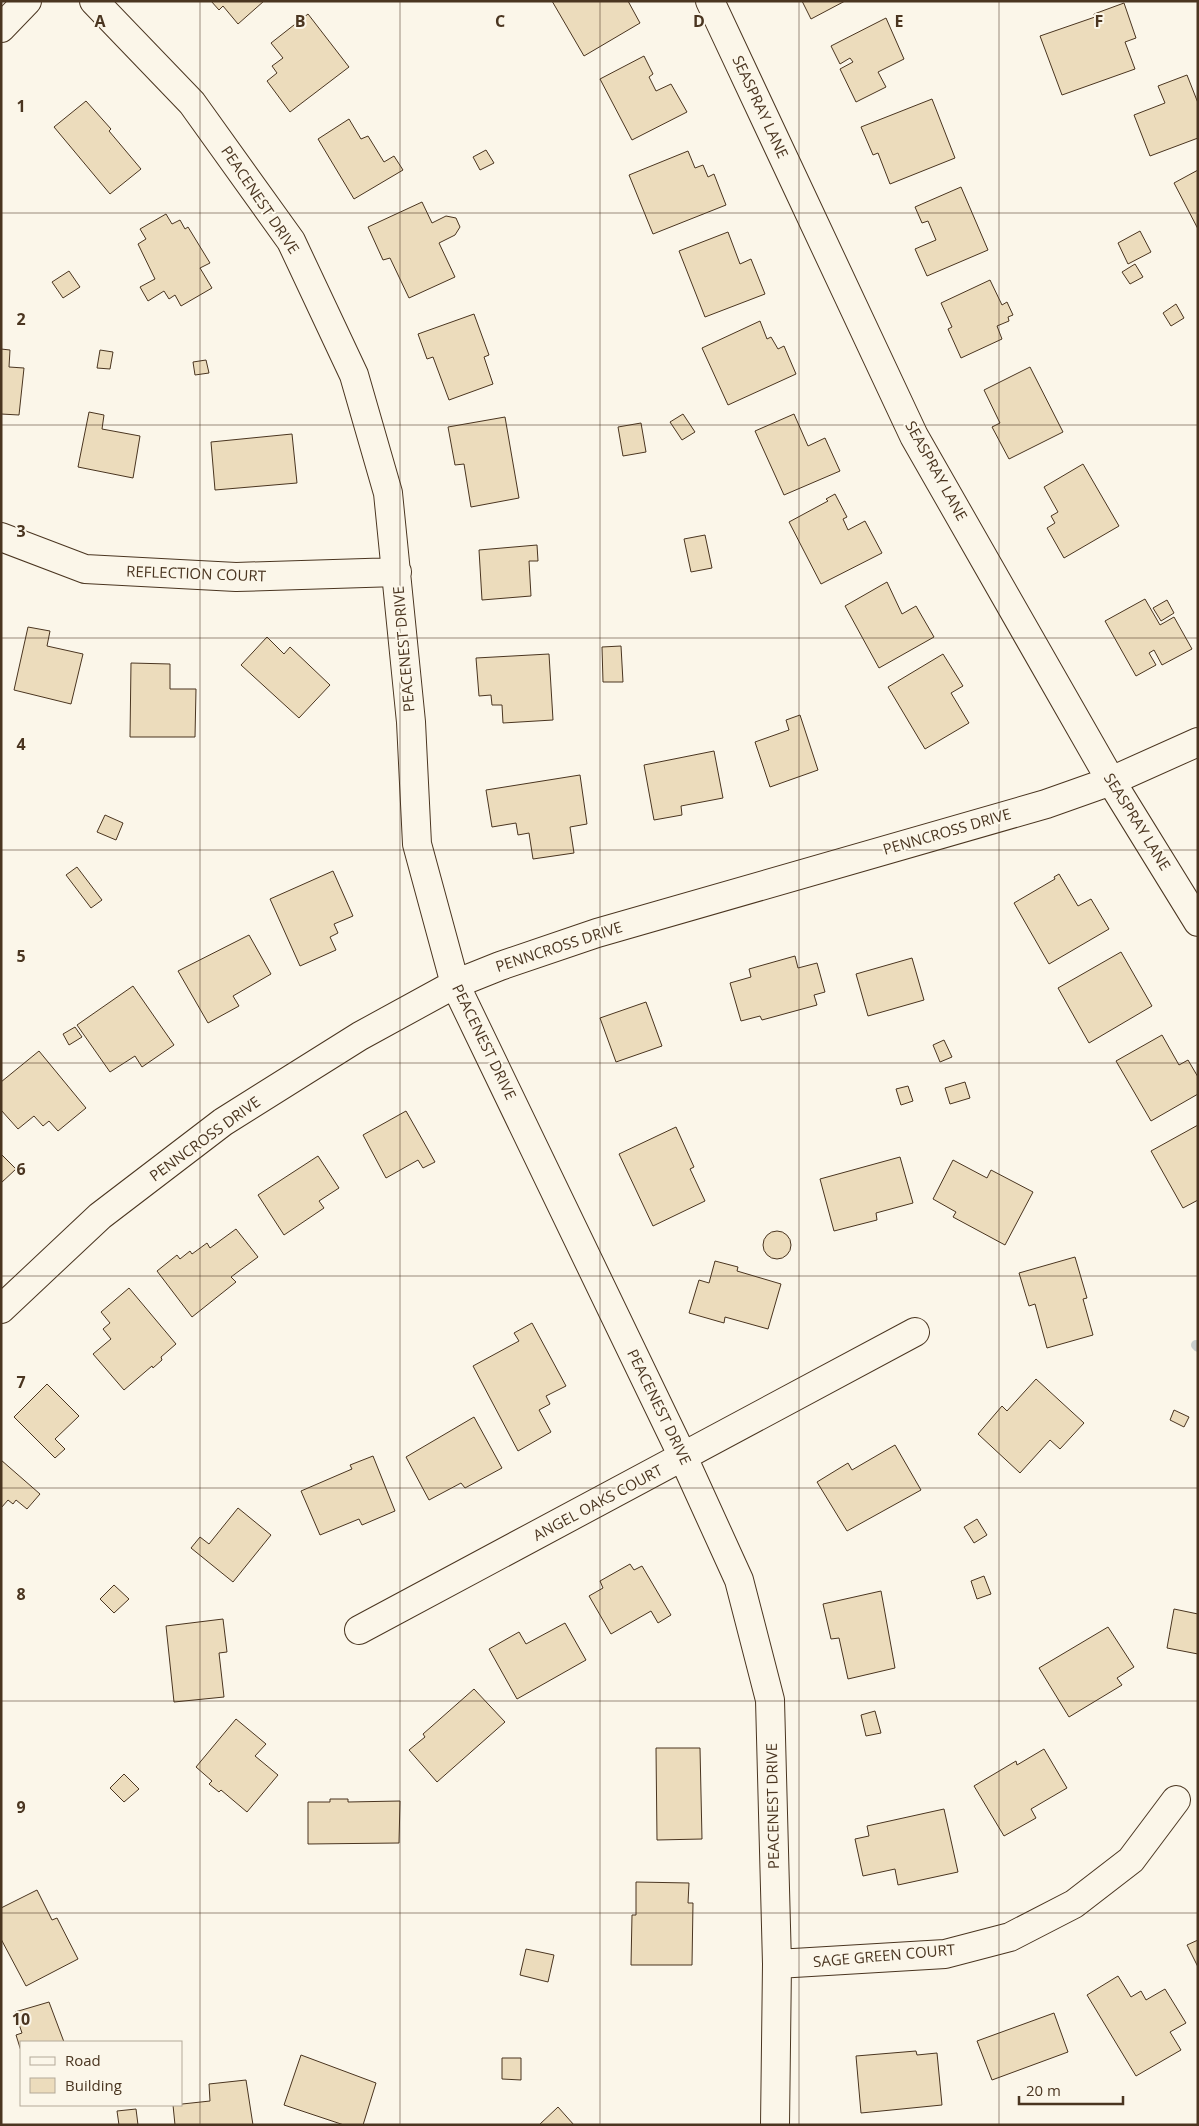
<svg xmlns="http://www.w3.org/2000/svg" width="1199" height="2126" viewBox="0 0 1199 2126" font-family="'Open Sans',sans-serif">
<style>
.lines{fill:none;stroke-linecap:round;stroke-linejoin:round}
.stream{stroke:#c9cecd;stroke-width:10}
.building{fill:#ecdcbc;stroke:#4a3520}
.street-casing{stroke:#4a3520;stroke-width:30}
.secondary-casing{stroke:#4a3520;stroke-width:30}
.street{stroke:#fbf6e9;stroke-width:28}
.secondary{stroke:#fbf6e9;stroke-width:28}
.grid{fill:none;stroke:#4a3520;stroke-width:1;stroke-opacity:0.55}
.labels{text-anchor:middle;stroke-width:4;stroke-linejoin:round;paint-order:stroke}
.street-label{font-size:15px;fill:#4a3520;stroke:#fbf6e9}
.grid-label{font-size:16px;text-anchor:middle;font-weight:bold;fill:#4a3520;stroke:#fbf6e9;stroke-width:4;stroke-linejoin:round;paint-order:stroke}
</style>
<rect width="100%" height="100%" fill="#fbf6e9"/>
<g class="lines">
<!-- stream -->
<path class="stream" d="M1196,1345L1198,1347"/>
</g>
<!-- building -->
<path class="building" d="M211,1H264L238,24L223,6L219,10Z
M552,1H628L640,23L584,56Z
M802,1H845L811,19Z
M1124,3L1136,38L1125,42L1135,69L1062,95L1040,36L1095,17L1094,14Z
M308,14L349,67L290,112L267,81L277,73L272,66L283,58L271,43Z
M886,18L904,59L878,72L886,87L856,102L840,69L853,62L850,58L840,64L831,46Z
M644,56L653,74L649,77L656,91L671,84L687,112L632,140L600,79Z
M1187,75L1198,103V138L1150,156L1134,115L1165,103L1158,86Z
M932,99L955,158L890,184L878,153L873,155L861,127Z
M86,101L111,129L109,131L141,169L110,194L54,127Z
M349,119L361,139L368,136L384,162L394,156L403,170L354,199L318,139Z
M486,150L494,163L480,170L473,157Z
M688,151L695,168L703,165L708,177L714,174L726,205L653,234L629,175Z
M1198,170V229L1174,183Z
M961,187L988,250L927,276L915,249L936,240L928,221L922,223L915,207Z
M422,202L432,223L446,216L456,218L460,227L455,235L439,243L455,277L409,298L390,258L383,260L368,227Z
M166,214L172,224L180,220L185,229L188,227L210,263L200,268L212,288L181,306L175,295L169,299L164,291L148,301L140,287L155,279L138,244L146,239L140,229Z
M1140,231L1151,252L1128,264L1118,243Z
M728,232L740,264L751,259L765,294L705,317L679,251Z
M1135,264L1143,277L1130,284L1122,272Z
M69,271L80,287L63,298L52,282Z
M990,280L1002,305L1007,302L1013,315L1008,317L1009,321L997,326L1002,339L961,358L948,329L952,327L941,303Z
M1176,304L1184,318L1171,326L1163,313Z
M474,314L489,355L484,357L493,384L449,400L433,357L427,359L418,334Z
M760,321L767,339L771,337L778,349L784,346L796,374L728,405L702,348Z
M1,349L10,350L9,367L24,368L19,415L1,414Z
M100,350L113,352L110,369L97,368Z
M206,360L209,373L195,375L193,362Z
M1030,367L1063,432L1009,459L992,427L1000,423L984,390Z
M89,412L104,415L102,429L140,436L133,478L78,467Z
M683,414L695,432L682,440L670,422Z
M794,414L808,446L825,438L840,471L784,495L755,431Z
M505,417L519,498L471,507L464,464L455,465L448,427Z
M641,423L646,452L623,456L618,427Z
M292,434L297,483L215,490L211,442Z
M1083,464L1119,526L1064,558L1047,528L1055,523L1051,516L1058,512L1044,487Z
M835,494L847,517L843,519L848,530L865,521L882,553L821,584L789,522L828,501L826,499Z
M705,535L712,568L691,572L684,539Z
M537,545L538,561H529L531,596L482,600L479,550Z
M887,582L902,614L916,606L934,637L879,668L845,606Z
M1145,599L1160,625L1174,617L1192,649L1162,665L1154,650L1149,653L1156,665L1136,676L1105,621Z
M1167,600L1174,613L1161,621L1153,608Z
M28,627L50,631L47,646L83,654L71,704L14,690Z
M267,637L284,654L290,647L330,685L299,718L241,665Z
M621,646L623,682H603L602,647Z
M549,654L553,720L503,723L502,705H492L491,695L479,696L476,658Z
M943,654L963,686L951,693L969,723L925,749L888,687Z
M131,663L170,664V689H196L195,737H130Z
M800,715L818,770L770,787L755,742L789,730L786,720Z
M714,751L723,798L681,806L682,815L654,820L644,765Z
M580,775L587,824L570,827L574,853L533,859L529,833L518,835L516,823L492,827L486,790Z
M105,815L123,823L116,840L97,832Z
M77,867L102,900L91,908L66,875Z
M333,871L353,916L334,924L338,933L330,937L336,950L300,966L270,899Z
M1059,874L1078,906L1091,899L1109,929L1049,964L1014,903L1055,879L1054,877Z
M249,935L271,974L233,996L239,1006L208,1023L178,971Z
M1121,952L1152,1006L1089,1043L1058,988Z
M795,956L798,968L817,963L825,992L814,995L817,1005L762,1020L760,1016L741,1021L730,983L751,977L749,969Z
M912,958L924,1000L868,1016L856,974Z
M133,986L174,1045L142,1067L135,1056L110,1072L77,1025Z
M646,1002L662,1046L616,1062L600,1018Z
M75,1027L82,1037L69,1045L63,1034Z
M1162,1035L1179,1065L1188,1060L1198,1077V1094L1151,1121L1116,1061Z
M944,1040L952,1057L940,1062L933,1045Z
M39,1051L86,1108L58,1131L49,1121L43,1126L34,1116L18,1129L1,1110V1082Z
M965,1082L970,1098L950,1104L945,1088Z
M908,1086L913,1101L901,1105L896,1089Z
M406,1111L435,1162L423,1168L418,1160L386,1178L363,1135Z
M1198,1125V1200L1183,1208L1151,1151Z
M676,1127L694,1167L690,1169L705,1201L653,1226L619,1154Z
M1,1154L16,1169L1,1183Z
M318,1156L339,1188L319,1201L324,1208L284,1235L258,1195Z
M900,1157L913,1203L876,1213L877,1220L834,1231L820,1179Z
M953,1160L987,1178L991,1170L1033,1192L1005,1245L953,1217L956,1212L933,1199Z
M236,1229L258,1257L231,1277L236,1282L192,1317L157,1271L177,1255L180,1259L190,1251L192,1254L207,1243L210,1248Z
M763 1245a14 14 0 1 1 28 0a14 14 0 1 1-28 0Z
M1075,1257L1087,1298L1083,1299L1093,1335L1047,1348L1035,1304L1029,1306L1019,1273Z
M715,1261L738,1267L737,1271L781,1284L768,1329L725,1317L724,1323L689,1313L699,1280L709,1283Z
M129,1288L176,1344L161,1357L162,1360L153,1368L152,1366L124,1390L93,1354L111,1339L103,1329L110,1323L101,1312Z
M532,1323L566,1386L546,1396L550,1404L539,1410L551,1432L518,1451L473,1366L519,1341L514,1333Z
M1036,1379L1084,1423L1060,1449L1050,1440L1020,1473L978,1434L1002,1406L1007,1411Z
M47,1384L79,1416L55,1439L65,1449L55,1458L14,1417Z
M1174,1410L1189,1417L1184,1427L1170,1420Z
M474,1417L502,1468L465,1488L461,1483L429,1500L406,1457Z
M895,1445L921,1490L847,1531L817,1482L848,1463L852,1470Z
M373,1456L395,1511L362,1525L359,1519L320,1535L301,1491L352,1469L350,1465Z
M1,1460L40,1494L27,1509L16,1500L13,1504L8,1500L1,1508Z
M238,1508L271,1535L233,1582L191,1548L200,1537L209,1544Z
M977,1519L987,1535L974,1543L964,1527Z
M630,1564L634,1570L642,1566L671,1615L658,1623L651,1611L611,1634L589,1596L603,1588L600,1581Z
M984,1576L991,1594L977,1599L971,1581Z
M114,1585L129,1599L114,1613L100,1599Z
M881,1591L895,1668L848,1679L839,1638L831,1639L823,1604Z
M1174,1609L1198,1614V1654L1167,1648Z
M223,1619L227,1652L219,1653L224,1697L174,1702L166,1626Z
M565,1623L586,1660L517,1699L489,1649L519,1632L526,1644Z
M1108,1627L1134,1667L1117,1678L1122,1685L1069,1717L1039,1668Z
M474,1689L505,1722L437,1782L409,1750L425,1737L423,1734Z
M875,1711L881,1733L866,1736L861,1715Z
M236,1719L266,1744L255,1756L278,1775L247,1812L221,1790L219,1792L209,1784L212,1781L196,1767Z
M656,1748H700L702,1839L657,1840Z
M1044,1749L1067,1788L1031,1809L1036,1818L1004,1836L974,1786L1016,1761L1017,1765Z
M124,1774L139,1789L124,1802L110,1788Z
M330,1799H348V1802L400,1801L399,1843L308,1844V1802H330Z
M944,1809L958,1872L898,1885L895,1869L863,1876L855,1839L869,1836L867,1826Z
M636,1882L689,1883L688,1903H693L692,1965H631L632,1915H636Z
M37,1890L52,1920L57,1918L78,1959L26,1986L1,1939V1908Z
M1198,1940V1967L1187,1945Z
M526,1949L554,1955L548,1982L520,1975Z
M1118,1976L1131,1997L1141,1991L1146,2000L1165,1989L1186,2023L1170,2032L1181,2050L1136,2076L1087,1995Z
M49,2002L64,2042H21V2051L16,2035L22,2033L15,2012Z
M1054,2013L1068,2052L992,2080L977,2041Z
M916,2051L917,2055L937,2053L942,2105L861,2113L856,2056Z
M301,2055L376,2083L363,2125H344L284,2105Z
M502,2058H521V2080L502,2079Z
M246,2080L253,2125H175L173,2105L210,2101L209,2084Z
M558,2107L574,2125H539Z
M136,2109L138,2125H119L117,2111Z"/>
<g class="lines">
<defs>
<path id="street" d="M94,1L192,103L291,241L354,375L388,493L411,722L417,844L455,984L683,1457L739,1580L770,1700L777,1964L775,2125
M710,1L914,436L1111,781L1198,922
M1,537L85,569L236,577L397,572
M1,1309L100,1216L223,1122L360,1036L455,984L500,966L597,933L1046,804L1111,781L1198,742
M359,1630L915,1332
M777,1964L945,1954L1010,1937L1074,1904L1131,1860L1176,1800"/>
<path id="secondary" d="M1,28L27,1"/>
</defs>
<!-- street casing -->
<use href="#street" class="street-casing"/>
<!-- secondary casing -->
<use href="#secondary" class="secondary-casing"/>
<!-- street -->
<use href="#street" class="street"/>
<!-- secondary -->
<use href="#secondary" class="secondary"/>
</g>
<!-- grid -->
<path class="grid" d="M200,1V2125M400,1V2125M600,1V2125M799,1V2125M999,1V2125M1,213H1198M1,425H1198M1,638H1198M1,850H1198M1,1063H1198M1,1276H1198M1,1488H1198M1,1701H1198M1,1913H1198"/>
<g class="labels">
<!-- street labels -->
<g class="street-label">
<text transform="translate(760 107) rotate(65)" y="5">SEASPRAY LANE</text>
<text transform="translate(260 200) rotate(56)" y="5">PEACENEST DRIVE</text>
<text transform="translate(936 471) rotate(61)" y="5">SEASPRAY LANE</text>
<text transform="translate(196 574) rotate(2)" y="5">REFLECTION COURT</text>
<text transform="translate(404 649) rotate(-95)" y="5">PEACENEST DRIVE</text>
<text transform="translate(1137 822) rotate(58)" y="5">SEASPRAY LANE</text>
<text transform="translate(947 832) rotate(-16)" y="5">PENNCROSS DRIVE</text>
<text transform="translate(559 947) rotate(-18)" y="5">PENNCROSS DRIVE</text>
<text transform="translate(484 1042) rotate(64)" y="5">PEACENEST DRIVE</text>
<text transform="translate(205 1139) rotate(-36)" y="5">PENNCROSS DRIVE</text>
<text transform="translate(659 1407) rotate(64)" y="5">PEACENEST DRIVE</text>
<text transform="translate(598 1503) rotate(-28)" y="5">ANGEL OAKS COURT</text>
<text transform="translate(773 1806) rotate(-91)" y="5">PEACENEST DRIVE</text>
<text transform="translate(884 1956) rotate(-5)" y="5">SAGE GREEN COURT</text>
</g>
</g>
<g class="grid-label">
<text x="100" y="27">A</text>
<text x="300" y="27">B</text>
<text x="500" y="27">C</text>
<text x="699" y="27">D</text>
<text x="899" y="27">E</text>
<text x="1099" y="27">F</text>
<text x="21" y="112">1</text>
<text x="21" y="325">2</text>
<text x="21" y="537">3</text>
<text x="21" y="750">4</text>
<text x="21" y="962">5</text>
<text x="21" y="1175">6</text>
<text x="21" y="1388">7</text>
<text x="21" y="1600">8</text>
<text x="21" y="1813">9</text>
<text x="21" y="2025">10</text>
</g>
<!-- border -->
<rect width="1199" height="2126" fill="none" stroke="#4a3520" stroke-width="5"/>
<!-- legend -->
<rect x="20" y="2041" width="162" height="65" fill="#fbf6e9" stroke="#b4a999"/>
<rect x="30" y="2057" width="25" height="8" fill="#fbf6e9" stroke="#b4a999"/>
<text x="65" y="2066" font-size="15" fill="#4a3520">Road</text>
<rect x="30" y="2078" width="25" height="15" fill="#ecdcbc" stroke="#b4a999"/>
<text x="65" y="2091" font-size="15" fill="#4a3520">Building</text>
<!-- scale -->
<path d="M1019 2096v8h104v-8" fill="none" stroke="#4a3520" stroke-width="2.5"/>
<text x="1026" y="2096" font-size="15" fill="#4a3520" stroke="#fbf6e9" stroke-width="4" paint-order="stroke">20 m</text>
</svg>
